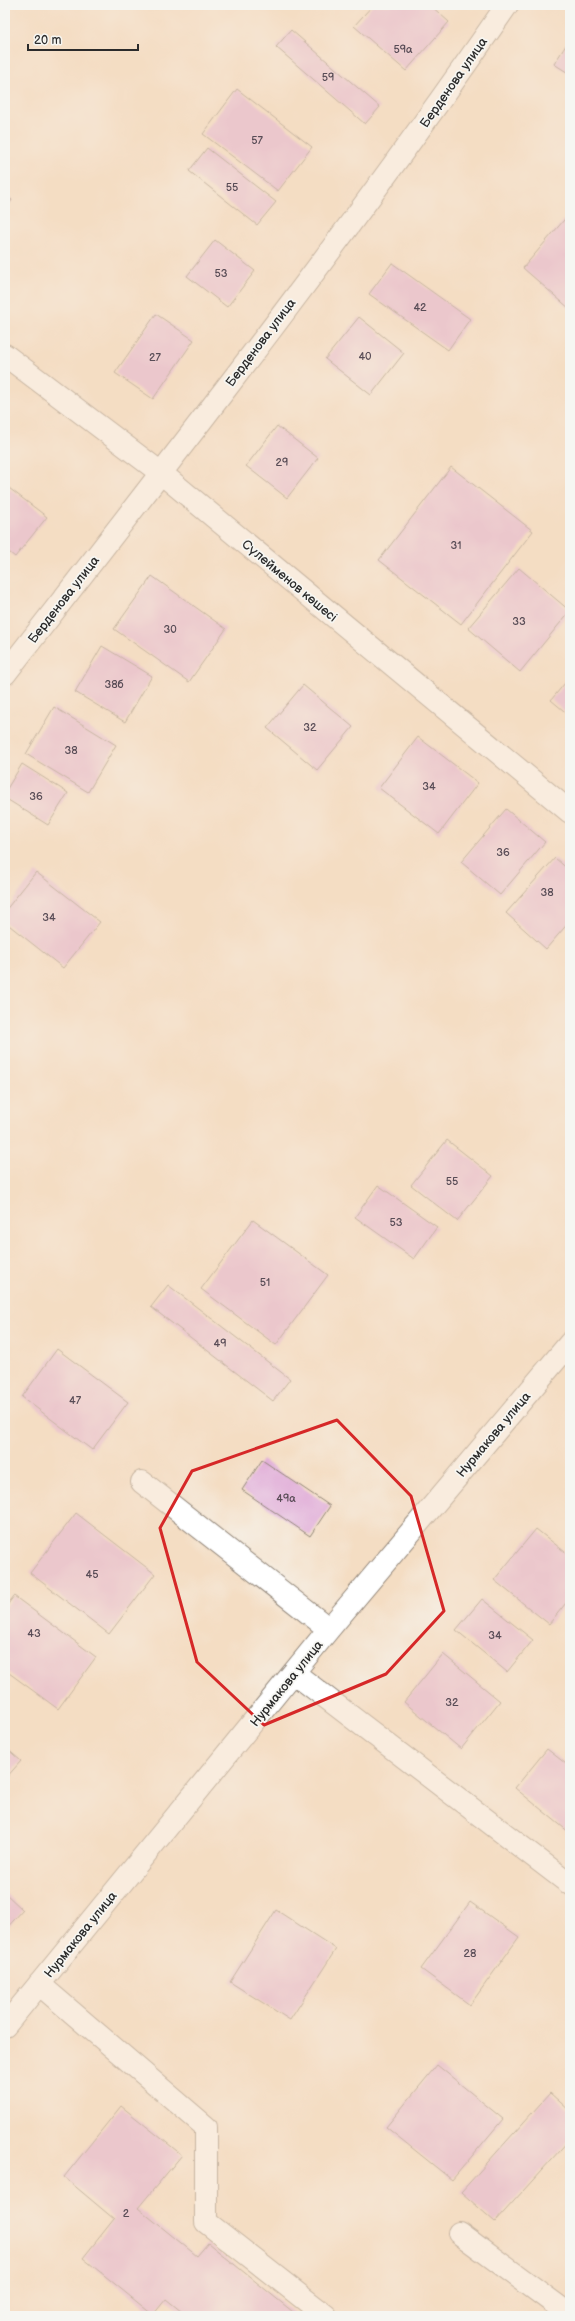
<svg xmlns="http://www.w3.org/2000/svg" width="575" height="2321" viewBox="0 0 575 2321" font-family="'Balsamiq Sans',sans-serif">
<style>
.building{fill:#e1add8}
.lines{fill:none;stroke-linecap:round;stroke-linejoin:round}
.minor-casing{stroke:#908477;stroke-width:24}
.major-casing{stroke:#908477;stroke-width:24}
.minor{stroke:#fff;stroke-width:22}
.major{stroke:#fff;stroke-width:22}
.marked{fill:none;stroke:#d62828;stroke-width:3;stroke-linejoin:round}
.labels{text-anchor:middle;stroke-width:3.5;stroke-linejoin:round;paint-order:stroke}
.number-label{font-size:11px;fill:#584c56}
.street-label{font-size:13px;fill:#2b2b2b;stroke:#f6f6f2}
</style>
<rect width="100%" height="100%" fill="#f6f6f2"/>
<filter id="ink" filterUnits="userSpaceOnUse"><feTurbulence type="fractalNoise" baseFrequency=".025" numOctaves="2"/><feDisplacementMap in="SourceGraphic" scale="8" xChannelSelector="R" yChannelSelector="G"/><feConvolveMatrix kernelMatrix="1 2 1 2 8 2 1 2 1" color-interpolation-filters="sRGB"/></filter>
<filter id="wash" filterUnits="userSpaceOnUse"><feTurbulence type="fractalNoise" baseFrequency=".012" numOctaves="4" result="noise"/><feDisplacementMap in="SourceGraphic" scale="16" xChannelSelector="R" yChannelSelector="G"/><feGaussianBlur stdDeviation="0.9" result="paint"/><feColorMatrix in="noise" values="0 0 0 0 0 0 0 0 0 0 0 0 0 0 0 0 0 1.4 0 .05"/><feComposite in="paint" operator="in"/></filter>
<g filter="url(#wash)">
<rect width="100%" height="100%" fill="#f4ddc3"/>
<g id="blocks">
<!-- building -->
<path class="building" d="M373,5H430L449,22L406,71L354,26Z
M291,30L380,107L365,124L276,47Z
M570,39V74L554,64Z
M237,89L312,147L278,191L203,134Z
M207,148L276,202L257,225L189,171Z
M5,195L12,200L5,210Z
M570,213V309L523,268Z
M215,240L255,271L227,307L187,276Z
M392,263L470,319L448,350L369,294Z
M156,314L194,340L153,399L115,373Z
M359,317L404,353L371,395L325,359Z
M277,426L318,458L287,498L246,466Z
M451,467L533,531L461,624L379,560Z
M5,485L47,517L15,557L5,549Z
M519,568L570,611L520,672L468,628Z
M152,576L226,629L189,682L114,629Z
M102,646L152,676L125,722L75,692Z
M570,677V716L551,700Z
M303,685L353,727L317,770L267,728Z
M54,707L116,745L88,792L26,754Z
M418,737L478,783L439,834L379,788Z
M22,764L68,793L48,825L5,798V792Z
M506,809L545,842L500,895L461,862Z
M555,858L570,871V921L546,949L506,913Z
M36,872L100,922L63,968L5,922V911Z
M447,1140L493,1176L457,1221L411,1185Z
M378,1185L437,1227L414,1259L355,1217Z
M253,1220L328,1275L276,1345L201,1289Z
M168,1285L290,1379L273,1401L151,1307Z
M57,1349L128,1402L92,1450L22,1397Z
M262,1460L330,1506L310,1536L242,1490Z
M76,1513L155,1574L109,1634L30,1573Z
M536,1529L570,1556V1598L549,1624L494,1580Z
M14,1596L96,1657L58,1709L5,1670V1608Z
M482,1599L533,1640L507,1672L456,1630Z
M443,1654L500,1701L461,1749L404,1702Z
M5,1747L21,1761L5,1779Z
M547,1749L570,1767V1833L515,1788Z
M5,1893L23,1910L5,1930Z
M470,1902L519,1937L470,2005L421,1969Z
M276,1910L336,1949L290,2020L230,1982Z
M437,2065L503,2119L452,2180L386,2127Z
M550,2093L570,2111V2139L495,2222L461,2192Z
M121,2106L182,2155L138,2208L197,2256L208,2243L298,2316H187L166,2299L153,2315L83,2258L114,2219L64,2177Z"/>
</g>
</g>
<g filter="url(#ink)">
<use href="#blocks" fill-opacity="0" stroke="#908477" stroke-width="1"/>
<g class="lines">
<defs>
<path id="minor" d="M5,674C176,454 349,234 507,5
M142,1482L329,1629
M294,1673L570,1884
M39,1984L206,2127V2222L326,2316
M5,2026L329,1629L570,1343
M459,2233L570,2315"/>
<path id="major" d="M5,355L161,473L570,812"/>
</defs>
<!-- minor casing -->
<use href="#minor" class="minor-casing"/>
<!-- major casing -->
<use href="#major" class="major-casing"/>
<!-- minor -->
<use href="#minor" class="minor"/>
<!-- major -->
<use href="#major" class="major"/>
</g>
</g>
<!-- marked area -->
<path d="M0 0H575V2321H0ZM337,1420L411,1496L444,1611L386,1674L264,1725L197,1662L160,1528L192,1471Z" fill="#f4ddc3" fill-opacity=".55" fill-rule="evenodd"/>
<path class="marked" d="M337,1420L411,1496L444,1611L386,1674L264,1725L197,1662L160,1528L192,1471Z"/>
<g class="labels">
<!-- number labels -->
<g class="number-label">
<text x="403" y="53">59а</text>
<text x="328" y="81">59</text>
<text x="257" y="144">57</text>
<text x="232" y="191">55</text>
<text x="221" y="277">53</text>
<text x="420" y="311">42</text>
<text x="365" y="360">40</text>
<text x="155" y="361">27</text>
<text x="282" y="466">29</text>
<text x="456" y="549">31</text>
<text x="519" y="625">33</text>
<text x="170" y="633">30</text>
<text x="114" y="688">38б</text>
<text x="310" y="731">32</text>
<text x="71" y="754">38</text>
<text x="429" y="790">34</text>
<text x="36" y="800">36</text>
<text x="503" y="856">36</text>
<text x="547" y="896">38</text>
<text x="49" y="921">34</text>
<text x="452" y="1185">55</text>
<text x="396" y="1226">53</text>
<text x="265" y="1286">51</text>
<text x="220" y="1347">49</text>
<text x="75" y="1404">47</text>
<text x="286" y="1502">49а</text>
<text x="92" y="1578">45</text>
<text x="34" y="1637">43</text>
<text x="495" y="1639">34</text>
<text x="452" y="1706">32</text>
<text x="470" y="1957">28</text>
<text x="126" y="2217">2</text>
</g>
<!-- street labels -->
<g class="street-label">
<text transform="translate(453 82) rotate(-55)" y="5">Берденова улица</text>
<text transform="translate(260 342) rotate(-53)" y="5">Берденова улица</text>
<text transform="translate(290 580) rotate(40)" y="5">Сүлейменов көшесі</text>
<text transform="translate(63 599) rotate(-52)" y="5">Берденова улица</text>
<text transform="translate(493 1434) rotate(-50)" y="5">Нурмакова улица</text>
<text transform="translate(286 1683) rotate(-51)" y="5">Нурмакова улица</text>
<text transform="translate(80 1934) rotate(-51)" y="5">Нурмакова улица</text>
</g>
</g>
<!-- margin -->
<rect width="575" height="2321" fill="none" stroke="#f6f6f2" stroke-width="20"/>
<!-- scale -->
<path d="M28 44v6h110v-6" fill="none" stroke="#2b2b2b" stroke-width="2"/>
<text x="34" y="44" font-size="12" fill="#2b2b2b" stroke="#f6f6f2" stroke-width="3" paint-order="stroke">20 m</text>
</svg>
